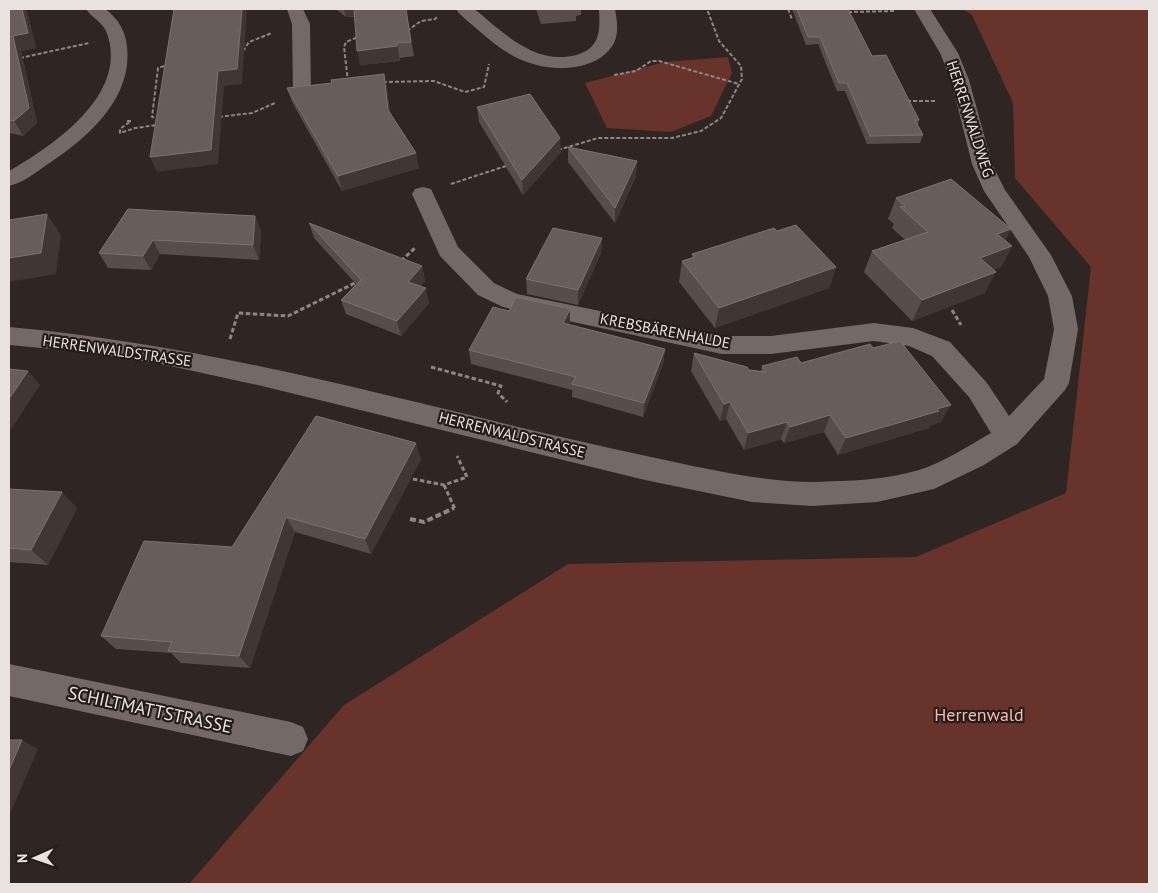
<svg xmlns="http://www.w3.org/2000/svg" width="1158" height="893" viewBox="0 0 1158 893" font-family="'PT Sans',sans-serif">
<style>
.green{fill:#67332a}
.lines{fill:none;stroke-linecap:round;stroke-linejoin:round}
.path-far2{stroke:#8e8584;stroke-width:2;stroke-dasharray:4 2;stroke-linecap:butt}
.path-far1{stroke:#8e8584;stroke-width:3;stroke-dasharray:4.5 2.5;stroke-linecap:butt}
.path{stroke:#8e8584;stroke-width:4;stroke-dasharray:6 3;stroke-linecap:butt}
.street{fill:#746967;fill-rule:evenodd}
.wall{fill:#584d4b}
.shaded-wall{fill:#413634}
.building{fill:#685d5b;stroke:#7c7270}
.labels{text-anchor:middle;stroke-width:4.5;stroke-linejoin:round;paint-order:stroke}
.street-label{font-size:15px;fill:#e9e2e1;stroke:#251c1a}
.near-street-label{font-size:18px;fill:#e9e2e1;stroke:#251c1a}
.near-park-label{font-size:18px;fill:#fcbaae;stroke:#251c1a}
</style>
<rect width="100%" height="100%" fill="#2f2523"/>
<!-- green -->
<path class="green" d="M962,9H1149V884H189L344,705L568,564L916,557L1066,493L1091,267L1015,178L1013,103L972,15Z
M728,57L732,73L711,116L671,132L607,128L585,83L665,62Z"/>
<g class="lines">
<!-- path-far2 -->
<path class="path-far2" d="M788,9L792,19
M848,12L894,11
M407,31L421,21L435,19L438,16
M243,51L249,42L272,33
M20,58L89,43
M614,75L636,71L651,61H659L739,84
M348,82L344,47L346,42L358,37
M383,82L434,81L465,92L484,87L489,64
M907,101H935
M219,117L252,113L275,103
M160,119L152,117L158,68L168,65
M127,121H131L120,129V133L135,128L158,125
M558,150L598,138H672L701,131L721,118L742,79L741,66L719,41L707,9
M451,184L509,165"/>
<!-- path-far1 -->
<path class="path-far1" d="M401,261L415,248
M952,310L961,325
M230,339L238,313L288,316L357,282
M431,367L501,386L498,393L507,402
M413,479L444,485L467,477L457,456
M444,485L455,509"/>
<!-- path -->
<path class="path" d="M410,519L424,522L454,508"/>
<!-- street -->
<path class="street" d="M86,9H105C118,18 126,32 127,47C133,100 85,140 45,166C34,174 22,183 9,186V171C54,145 131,93 106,31C101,21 91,17 86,9Z
M287,9H303L310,24L311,95L309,99H295L293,95L292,24Z
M456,9C461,9 470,7 475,10C482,14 489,22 496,27C519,46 545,63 576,55C601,48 600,30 599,9H615C617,20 619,33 614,43C599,71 555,72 530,63C510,57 493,43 478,30C471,23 461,17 456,9Z
M914,9H930L958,53L969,80L992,164L1005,190L1051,255L1072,296L1078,329L1069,383L1065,390L1017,444L984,465L934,489L877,502L812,506L752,502L645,480L262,386L161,364L85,352L9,345V327C188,343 361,389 535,431C588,443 640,455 693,466C733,474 773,482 813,482C848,481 886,480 919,470C944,462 968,446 991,433L969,397L932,356L909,346L874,341L771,354H722L503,307L478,295L440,256L412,194L415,189L423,187L431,189L458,247L494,283L517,294L722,336H771L874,323L913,328L950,342L987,383L1009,416L1044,379L1054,329L1048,296L1029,257L984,191L972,164L951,80L940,53Z
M9,664L291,722L303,727L308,739L303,751L291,756L9,696Z"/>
</g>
<!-- wall -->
<path class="wall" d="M9,9L27,12L36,48L21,51L37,123L23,136L9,133Z
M336,9H406L414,56L400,58V61L360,65L355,17H346Z
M536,9H581V15L576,16V21L541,24Z
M792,9H848L872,56L919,120L918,125L923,135L920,143L867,144L845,91H837L818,44L806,45Z
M384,74L387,89L390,112L419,168L342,191L292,102L287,88L332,83Z
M477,107L561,152L523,195L479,122Z
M568,147L636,176L615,223L568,162Z
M896,198L1011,229L1005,240L1012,246L1001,267L993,270L985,293L912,321L864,272L872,251L905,240L892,228L894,224L888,219Z
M128,209L255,216L261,231L259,260L160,254L151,270L108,268L99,253Z
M309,223L422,266L425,281L420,286L429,303L401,336L346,314L341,300L356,284L314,238Z
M777,231L836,267L829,288L715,328L679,282L682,261L692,258V254Z
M602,238L601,253L578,305L527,294L526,279Z
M509,311L570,323L569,325L665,349L663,364L643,417L572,397V390L471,364L469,350Z
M694,353L749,370L761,371L762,366L801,363L941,422L931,425L929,428L838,455L824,432L784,443L781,439L744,450L726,419L720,421L691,371Z
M316,416L421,459L371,554L295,532L250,668L181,663L171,653L116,649L101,636L232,547Z
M9,489L77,508L48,565L9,562Z"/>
<!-- shaded-wall -->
<path class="shaded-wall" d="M22,9H25L27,12L36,48L21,51L37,123L23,136L14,121L13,36Z
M242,9H247L242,84L224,86L218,164L157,172L150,157L218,71Z
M344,9H355L357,16L346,17Z
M397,43L400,61L360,65L357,51Z
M384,74L387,89L391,125L388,110Z
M560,138L561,152L523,195L522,180Z
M416,153L419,168L342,191L338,176Z
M637,161L636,176L615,223V208Z
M47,214L61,235L56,274L9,282V258Z
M255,216L261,231L259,260L253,245Z
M1011,229L1000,250L997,234Z
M602,238L601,253L578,305V290Z
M153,240L160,254L151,270L143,256Z
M1012,246L1001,267L969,279L980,258Z
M422,266L425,281L411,296L408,282Z
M836,267L829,288L715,328L719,308Z
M996,272L985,293L912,321L922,300Z
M426,288L429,303L401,336L397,321Z
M570,309V323L563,338V323Z
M665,349L663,364L643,417L644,403Z
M28,371L40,385L10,431L9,430V399Z
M730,402L726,419L720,421L724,404Z
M951,405L941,422L931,425L929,428L838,455L846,438Z
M830,415L824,432L784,443L790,427Z
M787,422L781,439L744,450L748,433Z
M416,443L421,459L371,554L365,539Z
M62,492L77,508L48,565L31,550Z
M286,517L295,532L250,668L239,656Z
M22,740L38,749L9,816V770Z"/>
<!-- building -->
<path class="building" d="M9,9H22L28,33L13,36L29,108L14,121L9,120Z
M174,9H242L237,69L218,71L211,150L150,157Z
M354,9H406L411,42L397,43V46L357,51Z
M797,9H848L872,56L886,55L919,120H915L923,135L870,136L847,83H839L820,37H808Z
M384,74L388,110L416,153L338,176L287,88L332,83L331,80Z
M530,94L560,138L522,180L477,107Z
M568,147L637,161L615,208Z
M951,179L1011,229L997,234L1012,246L980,258L996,272L922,300L872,251L928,232L900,207L905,206L896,198Z
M128,209L255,216L253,245L153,240L143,256L99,253Z
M47,214L41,253L9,258V220Z
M309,223L422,266L408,282L426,288L397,321L341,300L361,280Z
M796,225L836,267L719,308L682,261L695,257L692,254L774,228L777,231Z
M553,228L602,238L578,290L526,279Z
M516,297L570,309L563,323L665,349L644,403L572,384L576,377L469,350L493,307L509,311Z
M900,341L951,405L937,409L939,411L846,438L830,415L790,427L787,422L748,433L730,402L724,404L694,353L747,367L749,370L766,372L762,366L797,357L801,363L870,344L873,348Z
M9,369L28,371L9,399Z
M316,416L416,443L365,539L286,517L239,656L168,651L172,642L101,636L144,541L232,547Z
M9,489L62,492L31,550L9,548Z
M9,740H22L9,770Z"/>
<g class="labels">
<!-- street labels -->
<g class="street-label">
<text transform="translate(970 119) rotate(72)" y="5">HERRENWALDWEG</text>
<text transform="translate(665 331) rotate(11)" y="5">KREBSBÄRENHALDE</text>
<text transform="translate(117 351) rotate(8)" y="5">HERRENWALDSTRASSE</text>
<text transform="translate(512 435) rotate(14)" y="5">HERRENWALDSTRASSE</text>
</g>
<!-- near-street labels -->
<g class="near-street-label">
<text transform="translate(150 710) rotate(12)" y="6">SCHILTMATTSTRASSE</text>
</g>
<!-- near-park labels -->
<g class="near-park-label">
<text x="979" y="721">Herrenwald</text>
</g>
</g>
<!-- border -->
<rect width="1158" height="893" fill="none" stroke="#e9e2e1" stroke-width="20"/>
<!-- north arrow -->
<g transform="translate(35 858) rotate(268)" stroke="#251c1a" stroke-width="4" paint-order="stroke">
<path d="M0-4L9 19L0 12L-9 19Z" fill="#e9e2e1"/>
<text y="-8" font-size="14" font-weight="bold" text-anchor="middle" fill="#e9e2e1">N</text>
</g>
</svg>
